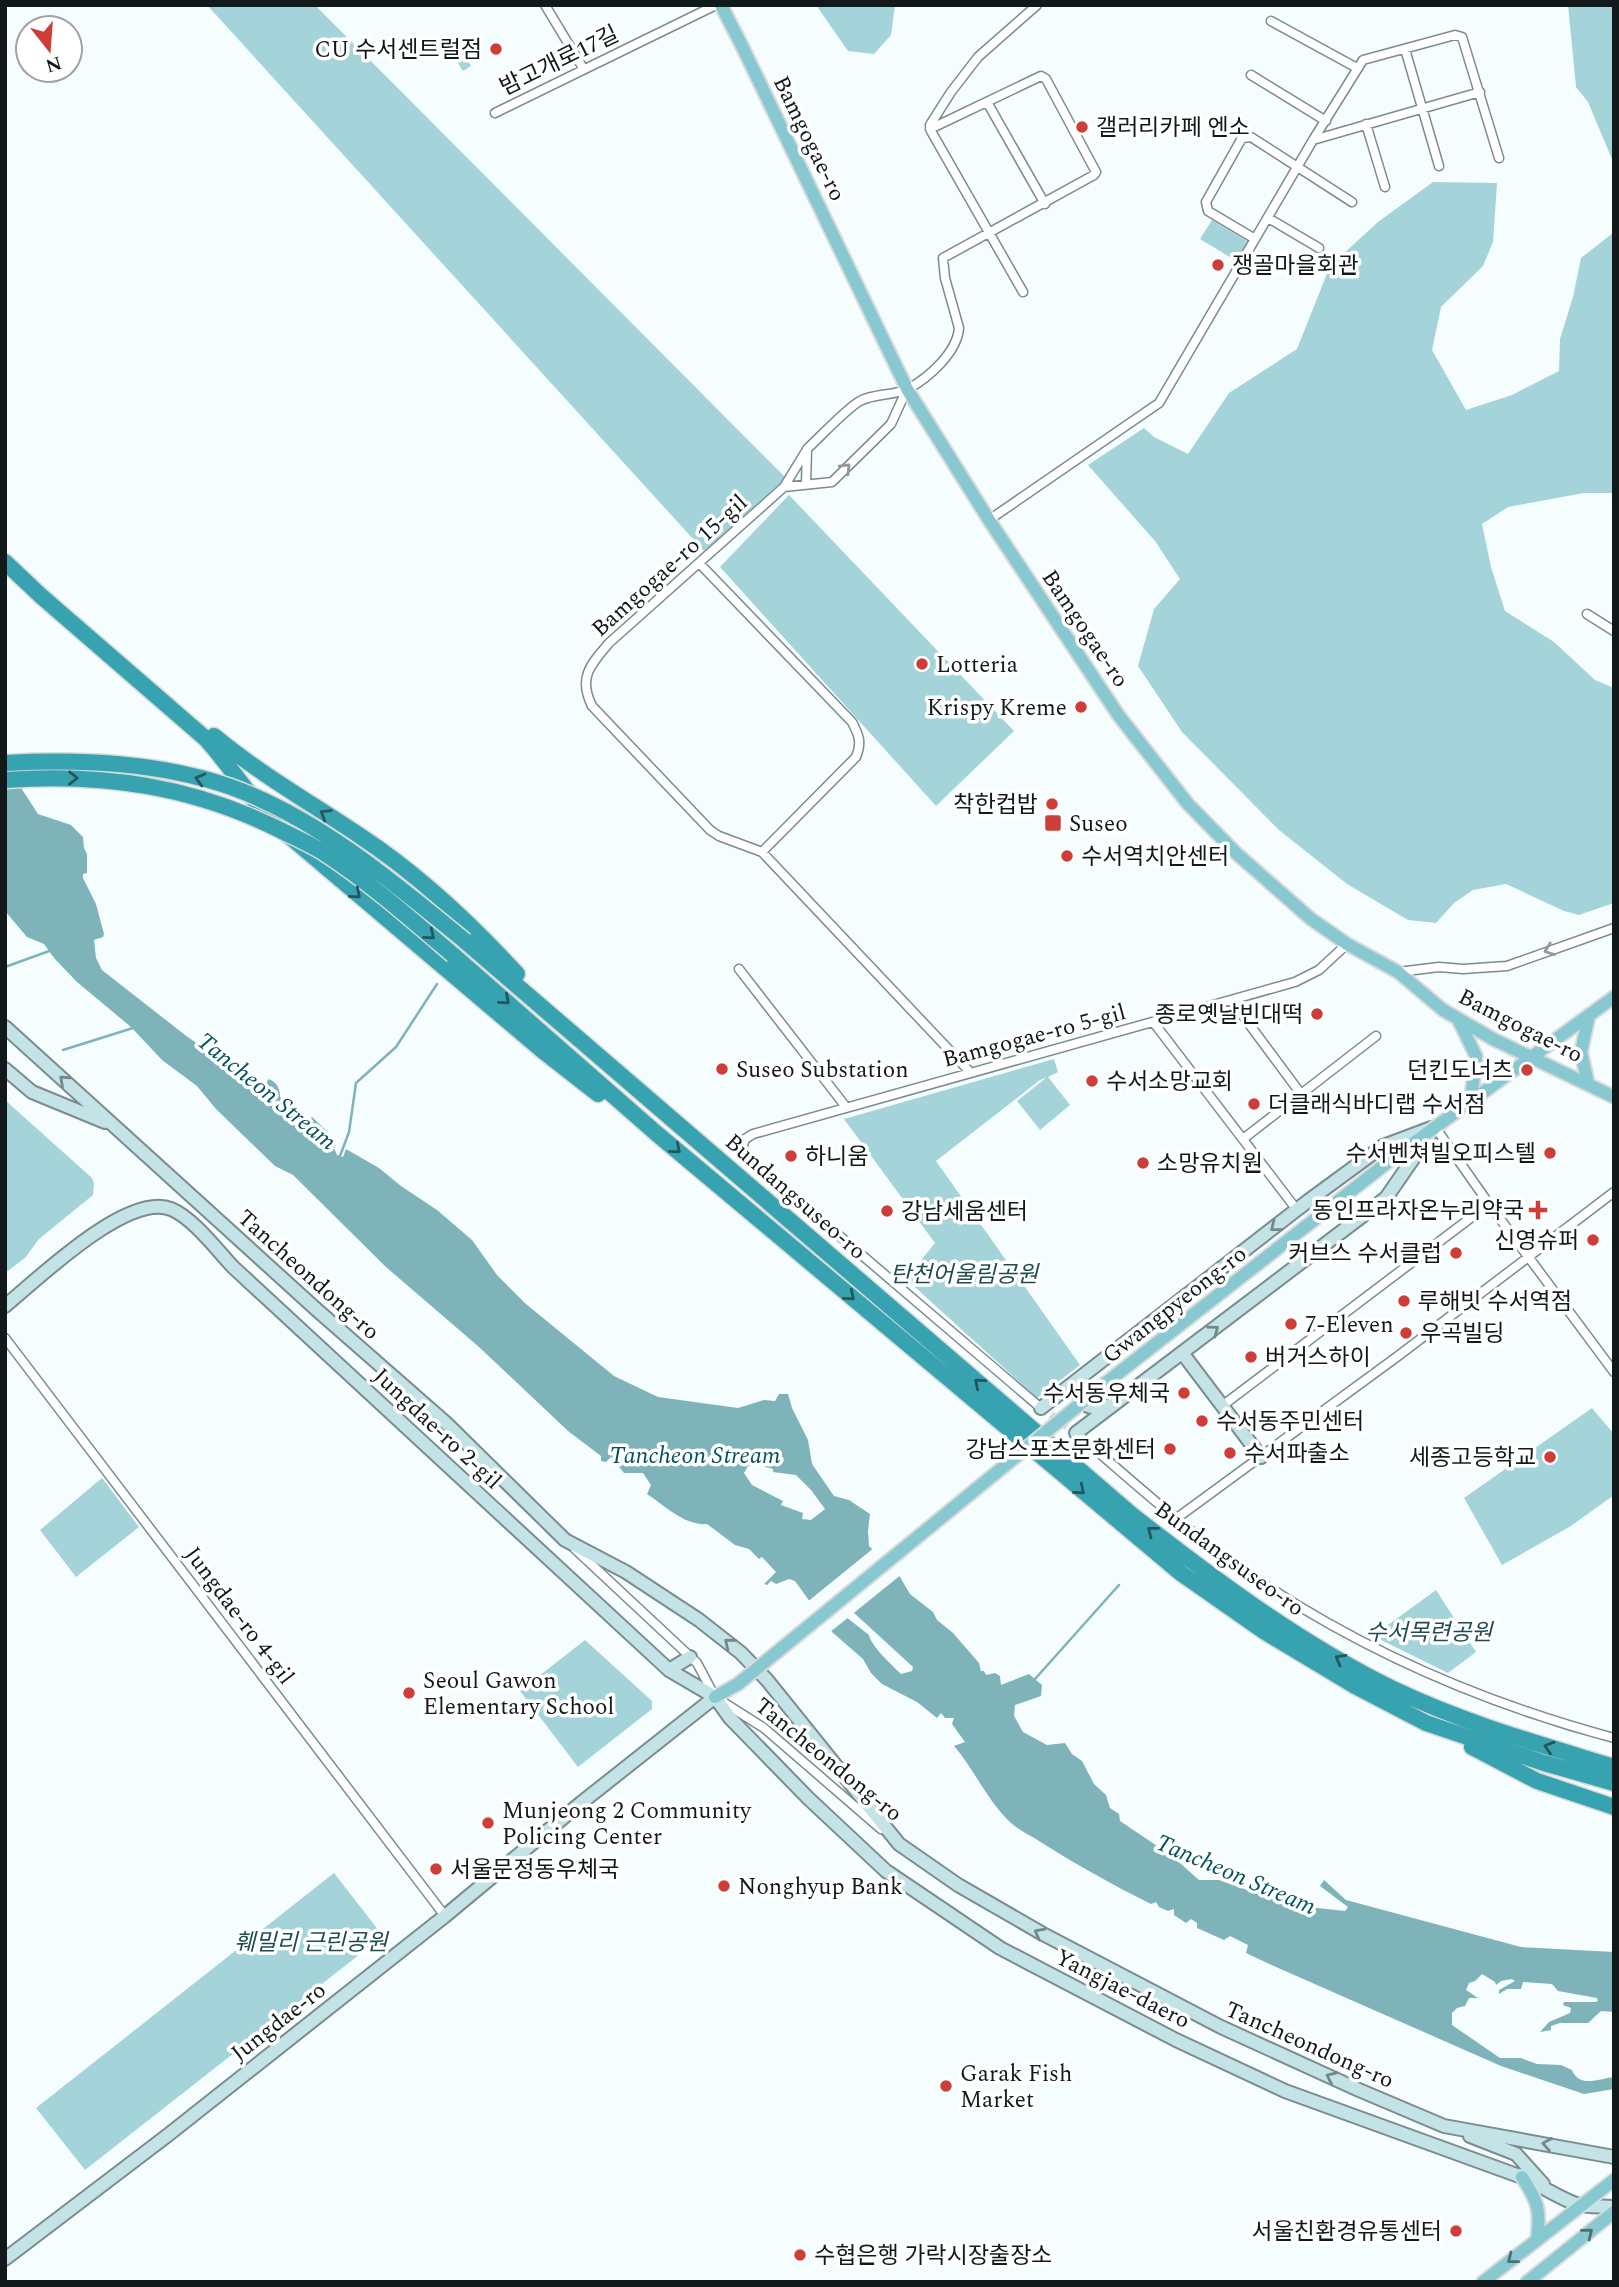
<svg xmlns="http://www.w3.org/2000/svg" width="1619" height="2287" viewBox="0 0 1619 2287" font-family="Spectral,'Noto Sans KR',serif">
<style>
.green{fill:#a4d3da}
.water{fill:#7fb3ba;fill-rule:evenodd}
.pier{fill:#f5fdfe}
.lines{fill:none;stroke-linecap:round;stroke-linejoin:round}
.stream{stroke:#7fb3ba;stroke-width:2.5}
.street-tunnel{stroke:#d3dbdc;stroke-width:8;stroke-dasharray:8 4;stroke-linecap:butt}
.street-casing{stroke:#7a8c8f;stroke-width:11}
.secondary-casing{stroke:#7a8c8f;stroke-width:16}
.primary-casing{stroke:#d9dada;stroke-width:16}
.highway-casing{stroke:#d9dada;stroke-width:19}
.street{stroke:#fff;stroke-width:8}
.secondary{stroke:#c3e3e7;stroke-width:12}
.primary{stroke:#88c8d0;stroke-width:12}
.highway{stroke:#38a3b0;stroke-width:16}
.primary-bridge-casing{stroke:#d9dada;stroke-width:16;stroke-linecap:butt}
.highway-bridge-casing{stroke:#d9dada;stroke-width:19;stroke-linecap:butt}
.primary-bridge{stroke:#88c8d0;stroke-width:12}
.highway-bridge{stroke:#38a3b0;stroke-width:16}
.oneway{stroke:#949898}
.oneway2{stroke:#23575e}
.oneway3{stroke:#73888b}
.oneway4{stroke:#4c7075}
.poi-dot{fill:#cd3e38;stroke:#fff;stroke-width:2.5}
.labels{text-anchor:middle;stroke-width:7;stroke-linejoin:round;paint-order:stroke}
.poi-label{font-size:23px;fill:#11191a;stroke:#fff;text-anchor:start}
.street-label{font-size:23px;fill:#11191a;stroke:#fff}
.park-label{font-size:23px;font-style:italic;fill:#1d4c53;stroke:#fff}
.water-label{font-size:24px;font-style:italic;fill:#01525b;stroke:#fff}
</style>
<rect width="100%" height="100%" fill="#f5fdfe"/>
<!-- green -->
<path class="green" d="M207,5H315L786,478L704,551Z
M816,5H895L891,35L874,54L848,51Z
M1568,5H1614V164L1588,102L1576,87Z
M461,49L471,66L463,71L452,54Z
M1433,182L1497,183L1493,242L1483,266L1441,307L1432,350L1466,410L1512,395L1559,371L1560,339L1573,297L1581,258L1613,233L1614,228V493H1584L1508,507L1482,524L1491,567L1505,611L1554,642L1595,680L1614,688V903L1579,915L1564,911L1506,884L1473,890L1454,903L1436,923L1408,920L1347,884L1279,830L1182,732L1138,666L1154,609L1180,579L1155,541L1088,465L1144,428L1154,437L1188,454L1229,393L1297,349L1330,266L1378,222Z
M1212,220L1250,243L1238,262L1200,239Z
M789,495L1014,731L936,806L720,567Z
M1054,1059L1058,1072L1048,1077L1070,1105L1040,1130L1017,1101L1046,1078L1040,1080L936,1161L1080,1365L1037,1398L906,1279L935,1243L844,1119Z
M5,1100L92,1178L94,1183L93,1195L39,1239L25,1258L5,1273Z
M1592,1408L1614,1434V1495L1571,1526L1502,1565L1464,1498Z
M102,1478L139,1527L76,1577L40,1530Z
M1436,1590L1476,1652L1448,1673L1373,1636Z
M585,1640L652,1701V1709L578,1767L520,1691Z
M334,1873L383,1936L85,2170L36,2108Z"/>
<!-- water -->
<path class="water" d="M5,763L38,814L71,825L83,837L84,848L87,854V873L83,874V878L96,904L104,934L103,937L94,940L96,958L102,970L185,1035L262,1089L269,1079C277,1083 280,1088 280,1097L306,1124L312,1117L336,1140L334,1148L337,1155L343,1157L346,1149L379,1168L401,1186L437,1210L472,1240L497,1275L526,1304L614,1376L658,1397L738,1408L764,1400L775,1401L779,1394H788L792,1408L808,1440L812,1464L834,1496L849,1500L870,1514L868,1531L869,1546L900,1577L910,1594L933,1612L937,1620L953,1633L979,1663L981,1671H984L986,1675L995,1673L1000,1676L1001,1685L1029,1674L1042,1685L1041,1696L1015,1705L1014,1716L1023,1732L1047,1745L1065,1743L1072,1754L1082,1761L1094,1784L1106,1795L1110,1808L1119,1814L1120,1821L1172,1856L1199,1880H1219L1289,1905L1345,1911L1348,1907L1320,1886L1324,1880L1346,1900L1521,1947L1614,1952V2012L1601,2011L1588,2023H1560L1551,2026V2030L1540,2032L1549,2022L1570,2013L1571,2008L1563,2005L1564,2002H1595L1598,2001L1597,1998L1558,1991L1552,1984L1523,1982L1521,1989H1507L1499,1994V1990L1515,1981L1512,1979L1501,1981L1496,1985L1495,1982L1482,1974L1475,1981L1469,1983L1466,1990L1478,1998H1469L1465,2006L1457,2008L1452,2013V2025L1500,2058H1521L1537,2064L1561,2065L1572,2070C1579,2088 1598,2079 1614,2077V2089L1584,2094L1501,2066L1276,1967L1246,1953L1248,1945L1230,1936L1224,1940L1197,1928V1923L1191,1919L1186,1923L1174,1915V1909L1168,1911L1159,1907L1156,1902L1151,1904C1113,1885 1075,1864 1039,1841C1030,1835 1019,1830 1011,1823C988,1802 974,1769 954,1746L965,1742L952,1724L954,1718H945L941,1713L937,1718L917,1702L882,1684L871,1673L863,1659L832,1632L795,1581L789,1579L776,1584L771,1581L767,1585L764,1584L776,1572L762,1557L759,1559L749,1549L735,1545L707,1524C685,1526 665,1506 647,1494L651,1485L643,1473H624L611,1457L606,1462L601,1461V1456L568,1431L479,1347L386,1267L293,1175L275,1166L216,1109L197,1086L162,1060L131,1027L77,982L54,958L44,944L27,937L5,911ZM755,1464L773,1469V1472L796,1475L811,1490L825,1509L811,1520L802,1519L803,1513L781,1505L783,1501L752,1485L744,1473L748,1466ZM852,1611L913,1667L912,1671L901,1674C891,1664 871,1646 869,1635L846,1617Z"/>
<!-- pier -->
<path class="pier" d="M875,1547L902,1574L829,1633L806,1603Z"/>
<g class="lines">
<!-- stream -->
<path class="stream" d="M5,967L52,950
M63,1050L133,1028
M340,1156L349,1132L356,1083L396,1047L437,984
M1035,1679L1119,1585"/>
<!-- street-tunnel -->
<path class="street-tunnel" d="M1041,1408L1076,1433"/>
<defs>
<path id="street" d="M545,5L583,68
M1271,21L1357,68
M1405,49L1439,166
M1251,75L1326,121
M987,102L1045,204
M495,113L716,5
M1366,124L1385,187
M1313,140L1480,92
M1268,218L1319,248
M1255,239L1208,211L1206,202L1242,138L1251,137L1352,202
M1023,292L931,131L930,125L951,92L978,57L1037,5
M806,484L807,449C819,438 847,408 860,401C874,393 893,396 908,389C928,378 957,353 959,328L945,278L943,258L1094,175L1096,172L1046,79L1041,76L930,129
M784,487L806,451
M989,520L1159,403L1313,140L1363,60L1455,35L1462,37L1499,158
M699,563L852,722C859,735 862,743 856,757L762,852L719,836L710,830L592,706C578,678 590,665 609,643L784,487L832,482L891,424L907,389
M1587,614L1614,631
M762,852L969,1071
M739,969L846,1107
M1398,972L1439,967L1463,969L1507,966L1614,928
M1232,1001L1301,1094
M1154,1023L1297,1210
M1435,1127L1489,1204L1614,1372
M1243,1139L1376,1036
M5,1338L445,1916
M1222,1406L1489,1204
M1041,1408L754,1163L742,1148L745,1139L753,1134L1295,982L1319,970L1347,944
M1076,1433C1123,1473 1169,1515 1218,1552C1336,1639 1472,1700 1614,1738
M1177,1518L1398,1356L1614,1192
M575,1549L697,1663L715,1697L764,1728L881,1829"/>
<path id="secondary" d="M5,1027L317,1310L446,1423L565,1540L626,1572L699,1620L741,1653L767,1680L899,1844L958,1885L1043,1934L1221,2027L1359,2090L1444,2126L1614,2157
M5,1069L32,1092L105,1122
M5,1306C38,1279 127,1192 171,1209C193,1218 217,1250 233,1267L669,1670L715,1697L730,1718L808,1798L886,1871L1000,1948L1176,2040L1285,2091L1522,2177C1540,2185 1562,2200 1579,2205C1590,2207 1603,2206 1614,2207
M1183,1354L1261,1457
M1083,1376C1071,1400 1087,1414 1110,1405
M1041,1408L1308,1201L1383,1146L1431,1128
M1076,1433L1386,1198L1433,1130
M669,1670L690,1657
M1470,2136L1516,2154L1543,2184
M5,2259L168,2135L445,1916L581,1803L715,1697"/>
<path id="primary" d="M721,5L742,46L907,389L989,520L1119,716L1188,804L1236,853L1311,919L1347,944L1398,972L1443,1010L1493,1039L1614,1097
M1458,1019L1476,1056L1471,1100
M1588,1083L1581,1052L1589,1015
M1107,1382L1397,1155L1614,997
M715,1697L738,1684
M1522,2177C1538,2202 1541,2210 1537,2240
M1483,2282L1614,2180
M1527,2282L1614,2212"/>
<path id="highway" d="M5,562L41,596L206,739C231,767 250,798 275,824L543,1051L598,1094
M214,736C260,774 311,803 360,836C418,874 470,923 517,974
M465,941L1132,1515C1214,1579 1299,1643 1393,1689C1464,1723 1539,1744 1614,1767
M453,955L656,1133L1182,1574L1265,1632L1355,1686L1426,1723L1544,1763L1614,1783
M1472,1747L1537,1781L1614,1807"/>
</defs>
<!-- street casing -->
<use href="#street" class="street-casing"/>
<!-- secondary casing -->
<use href="#secondary" class="secondary-casing"/>
<!-- primary casing -->
<use href="#primary" class="primary-casing"/>
<!-- highway casing -->
<use href="#highway" class="highway-casing"/>
<!-- street -->
<use href="#street" class="street"/>
<!-- secondary -->
<use href="#secondary" class="secondary"/>
<!-- primary -->
<use href="#primary" class="primary"/>
<!-- highway -->
<use href="#highway" class="highway"/>
<defs>
<path id="primary-bridge" d="M738,1684L1107,1382"/>
<path id="highway-bridge" d="M5,763C81,759 158,762 231,787C319,819 393,882 465,941
M5,780C103,773 192,786 280,830C294,837 310,844 323,852C369,882 411,919 453,955"/>
</defs>
<!-- primary-bridge casing -->
<use href="#primary-bridge" class="primary-bridge-casing"/>
<!-- highway-bridge casing -->
<use href="#highway-bridge" class="highway-bridge-casing"/>
<!-- primary-bridge -->
<use href="#primary-bridge" class="primary-bridge"/>
<!-- highway-bridge -->
<use href="#highway-bridge" class="highway-bridge"/>
</g>
<!-- one-way arrows -->
<defs><path id="oneway-chevron" d="M-2-3.5L2.5 0L-2 3.5" fill="none" stroke-width="1.6" stroke-linecap="round" stroke-linejoin="round" transform="scale(1.75)"/></defs>
<g class="oneway">
<use href="#oneway-chevron" transform="translate(846 468) rotate(-45)"/>
<use href="#oneway-chevron" transform="translate(1549 950) rotate(160)"/>
</g>
<g class="oneway2">
<use href="#oneway-chevron" transform="translate(73 778)"/>
<use href="#oneway-chevron" transform="translate(200 779) rotate(-165)"/>
<use href="#oneway-chevron" transform="translate(325 814) rotate(-148)"/>
<use href="#oneway-chevron" transform="translate(356 894) rotate(40)"/>
<use href="#oneway-chevron" transform="translate(430 935) rotate(40)"/>
<use href="#oneway-chevron" transform="translate(505 1000) rotate(41)"/>
<use href="#oneway-chevron" transform="translate(676 1149) rotate(40)"/>
<use href="#oneway-chevron" transform="translate(850 1296) rotate(40)"/>
<use href="#oneway-chevron" transform="translate(979 1383) rotate(-139)"/>
<use href="#oneway-chevron" transform="translate(1080 1490) rotate(40)"/>
<use href="#oneway-chevron" transform="translate(1152 1531) rotate(-142)"/>
<use href="#oneway-chevron" transform="translate(1340 1659) rotate(-151)"/>
<use href="#oneway-chevron" transform="translate(1549 1747) rotate(-163)"/>
</g>
<g class="oneway3">
<use href="#oneway-chevron" transform="translate(64 1080) rotate(-138)"/>
<use href="#oneway-chevron" transform="translate(1275 1227) rotate(142)"/>
<use href="#oneway-chevron" transform="translate(1214 1330) rotate(-37)"/>
<use href="#oneway-chevron" transform="translate(729 1643) rotate(-141)"/>
<use href="#oneway-chevron" transform="translate(1039 1933) rotate(-152)"/>
<use href="#oneway-chevron" transform="translate(1331 2077) rotate(-155)"/>
<use href="#oneway-chevron" transform="translate(1547 2144) rotate(-170)"/>
</g>
<g class="oneway4">
<use href="#oneway-chevron" transform="translate(1588 2233) rotate(-39)"/>
<use href="#oneway-chevron" transform="translate(1512 2259) rotate(142)"/>
</g>
<!-- markers -->
<g class="poi-dot">
<circle cx="496" cy="49" r="7"/>
<circle cx="1082" cy="127" r="7"/>
<circle cx="1218" cy="265" r="7"/>
<circle cx="922" cy="664" r="7"/>
<circle cx="1081" cy="707" r="7"/>
<circle cx="1052" cy="804" r="7"/>
<rect x="1044" y="814" width="18" height="18" rx="3.5"/>
<circle cx="1067" cy="856" r="7"/>
<circle cx="1317" cy="1014" r="7"/>
<circle cx="722" cy="1069" r="7"/>
<circle cx="1527" cy="1070" r="7"/>
<circle cx="1092" cy="1081" r="7"/>
<circle cx="1254" cy="1104" r="7"/>
<circle cx="1550" cy="1153" r="7"/>
<circle cx="791" cy="1156" r="7"/>
<circle cx="1143" cy="1163" r="7"/>
<path d="M1534.5 1199.5h7v7h7v7h-7v7h-7v-7h-7v-7h7z"/>
<circle cx="887" cy="1211" r="7"/>
<circle cx="1593" cy="1240" r="7"/>
<circle cx="1456" cy="1253" r="7"/>
<circle cx="1404" cy="1301" r="7"/>
<circle cx="1291" cy="1324" r="7"/>
<circle cx="1406" cy="1333" r="7"/>
<circle cx="1251" cy="1357" r="7"/>
<circle cx="1184" cy="1393" r="7"/>
<circle cx="1202" cy="1421" r="7"/>
<circle cx="1170" cy="1449" r="7"/>
<circle cx="1230" cy="1453" r="7"/>
<circle cx="1550" cy="1457" r="7"/>
<circle cx="409" cy="1693" r="7"/>
<circle cx="488" cy="1823" r="7"/>
<circle cx="436" cy="1869" r="7"/>
<circle cx="724" cy="1886" r="7"/>
<circle cx="946" cy="2086" r="7"/>
<circle cx="1456" cy="2231" r="7"/>
<circle cx="800" cy="2255" r="7"/>
</g>
<g class="labels">
<!-- poi labels -->
<g class="poi-label">
<text x="482" y="57" text-anchor="end">CU 수서센트럴점</text>
<text x="1096" y="135">갤러리카페 엔소</text>
<text x="1232" y="273">쟁골마을회관</text>
<text x="936" y="672">Lotteria</text>
<text x="1067" y="715" text-anchor="end">Krispy Kreme</text>
<text x="1038" y="812" text-anchor="end">착한컵밥</text>
<text x="1069" y="831">Suseo</text>
<text x="1081" y="864">수서역치안센터</text>
<text x="1303" y="1022" text-anchor="end">종로옛날빈대떡</text>
<text x="736" y="1077">Suseo Substation</text>
<text x="1513" y="1078" text-anchor="end">던킨도너츠</text>
<text x="1106" y="1089">수서소망교회</text>
<text x="1268" y="1112">더클래식바디랩 수서점</text>
<text x="1536" y="1161" text-anchor="end">수서벤쳐빌오피스텔</text>
<text x="805" y="1164">하니움</text>
<text x="1157" y="1171">소망유치원</text>
<text x="1524" y="1218" text-anchor="end">동인프라자온누리약국</text>
<text x="901" y="1219">강남세움센터</text>
<text x="1579" y="1248" text-anchor="end">신영슈퍼</text>
<text x="1442" y="1261" text-anchor="end">커브스 수서클럽</text>
<text x="1418" y="1309">루해빗 수서역점</text>
<text x="1305" y="1332">7-Eleven</text>
<text x="1420" y="1341">우곡빌딩</text>
<text x="1265" y="1365">버거스하이</text>
<text x="1170" y="1401" text-anchor="end">수서동우체국</text>
<text x="1216" y="1429">수서동주민센터</text>
<text x="1156" y="1457" text-anchor="end">강남스포츠문화센터</text>
<text x="1244" y="1461">수서파출소</text>
<text x="1536" y="1465" text-anchor="end">세종고등학교</text>
<text x="423" y="1688">Seoul Gawon<tspan x="423" dy="26">Elementary School</tspan></text>
<text x="502" y="1818">Munjeong 2 Community<tspan x="502" dy="26">Policing Center</tspan></text>
<text x="450" y="1877">서울문정동우체국</text>
<text x="738" y="1894">Nonghyup Bank</text>
<text x="960" y="2081">Garak Fish<tspan x="960" dy="26">Market</tspan></text>
<text x="1442" y="2239" text-anchor="end">서울친환경유통센터</text>
<text x="814" y="2263">수협은행 가락시장출장소</text>
</g>
<!-- street labels -->
<g class="street-label">
<text transform="translate(559 60) rotate(-26)" y="8">밤고개로17길</text>
<text transform="translate(810 138) rotate(64)" y="8">Bamgogae-ro</text>
<text transform="translate(669 565) rotate(-42)" y="8">Bamgogae-ro 15-gil</text>
<text transform="translate(1086 628) rotate(56)" y="8">Bamgogae-ro</text>
<text transform="translate(1521 1025) rotate(27)" y="8">Bamgogae-ro</text>
<text transform="translate(1034 1035) rotate(-15)" y="8">Bamgogae-ro 5-gil</text>
<text transform="translate(796 1196) rotate(41)" y="8">Bundangsuseo-ro</text>
<text transform="translate(309 1274) rotate(42)" y="8">Tancheondong-ro</text>
<text transform="translate(1174 1304) rotate(-38)" y="8">Gwangpyeong-ro</text>
<text transform="translate(438 1428) rotate(43)" y="8">Jungdae-ro 2-gil</text>
<text transform="translate(1230 1558) rotate(36)" y="8">Bundangsuseo-ro</text>
<text transform="translate(240 1615) rotate(53)" y="8">Jungdae-ro 4-gil</text>
<text transform="translate(829 1759) rotate(39)" y="8">Tancheondong-ro</text>
<text transform="translate(1123 1988) rotate(27)" y="8">Yangjae-daero</text>
<text transform="translate(278 2021) rotate(-38)" y="8">Jungdae-ro</text>
<text transform="translate(1310 2044) rotate(24)" y="8">Tancheondong-ro</text>
</g>
<!-- park labels -->
<g class="park-label">
<text x="964" y="1282">탄천어울림공원</text>
<text x="1429" y="1640">수서목련공원</text>
<text x="311" y="1950">훼밀리 근린공원</text>
</g>
<!-- water labels -->
<g class="water-label">
<text transform="translate(267 1091) rotate(39)" y="8">Tancheon Stream</text>
<text x="695" y="1463">Tancheon Stream</text>
<text transform="translate(1236 1874) rotate(23)" y="8">Tancheon Stream</text>
</g>
</g>
<!-- border -->
<rect width="1619" height="2287" fill="none" stroke="#11191a" stroke-width="14"/>
<!-- north arrow -->
<g transform="translate(49 49) rotate(163)"><circle r="33" fill="#ffffff" stroke="#a0a3a3" stroke-width="2"/>
<path d="M0-5L12 26L0 18L-12 26Z" fill="#cd3e38"/>
<text y="-10" font-size="19" font-weight="bold" text-anchor="middle" fill="#11191a">N</text>
</g>
</svg>
